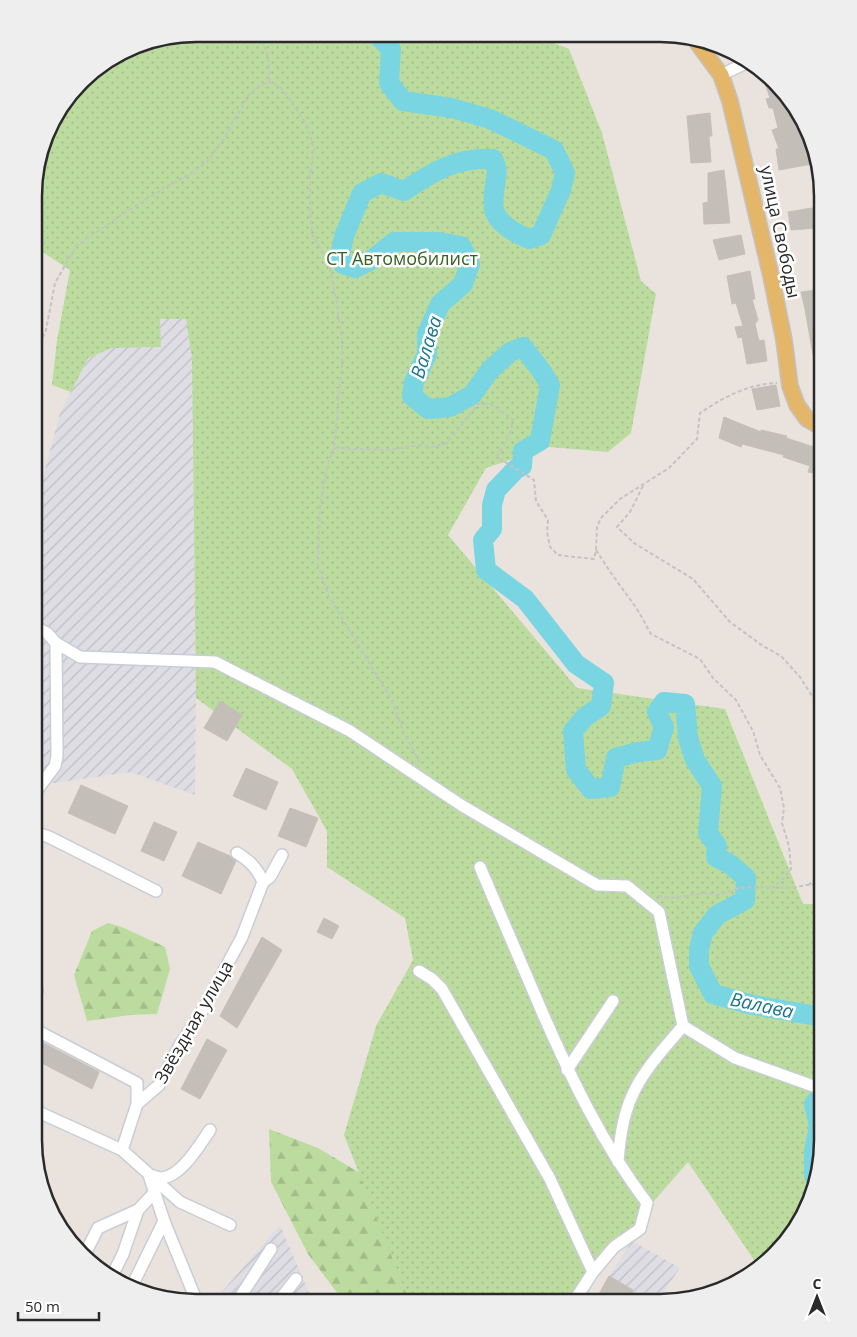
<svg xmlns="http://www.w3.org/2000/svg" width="857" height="1337" viewBox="0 0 857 1337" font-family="'Open Sans',sans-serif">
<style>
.industrial{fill:url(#industrial-furrows)}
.forest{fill:url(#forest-firs)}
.park{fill:url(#park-dots)}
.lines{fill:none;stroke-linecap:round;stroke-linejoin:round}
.river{stroke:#7ad5e2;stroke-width:20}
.building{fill:#c3beb8;stroke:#c6beb7}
.minor-casing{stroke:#c8cdd6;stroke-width:14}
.major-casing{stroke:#c3c3c3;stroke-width:18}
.path{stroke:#c3c3c3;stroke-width:2;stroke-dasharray:4 2.5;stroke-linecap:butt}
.minor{stroke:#fff;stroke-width:11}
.major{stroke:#e3b66a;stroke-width:15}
.labels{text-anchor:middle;stroke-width:5;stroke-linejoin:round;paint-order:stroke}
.street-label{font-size:18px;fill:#2a2a2a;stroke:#fff}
.park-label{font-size:18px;fill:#376021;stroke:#fff}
.water-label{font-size:19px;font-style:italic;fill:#1a758d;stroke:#fff}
.rim{fill:none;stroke:#2a2a2a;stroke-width:2.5}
</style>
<defs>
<pattern id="industrial-furrows" width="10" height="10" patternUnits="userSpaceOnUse" patternTransform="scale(1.25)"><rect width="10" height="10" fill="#dedde4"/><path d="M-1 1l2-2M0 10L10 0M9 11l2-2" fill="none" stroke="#bfbec4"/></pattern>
<pattern id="forest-firs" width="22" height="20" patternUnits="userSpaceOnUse" patternTransform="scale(1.25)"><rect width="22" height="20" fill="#bcdc9f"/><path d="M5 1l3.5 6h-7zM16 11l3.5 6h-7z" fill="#a2bd89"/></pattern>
<pattern id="park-dots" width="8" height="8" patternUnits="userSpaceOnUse" patternTransform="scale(1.25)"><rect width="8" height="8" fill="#bcdc9f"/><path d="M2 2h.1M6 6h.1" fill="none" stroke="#a2bd89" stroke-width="1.8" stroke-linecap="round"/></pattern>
</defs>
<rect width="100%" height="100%" fill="#eae3dd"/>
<!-- industrial -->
<path class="industrial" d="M159,319H186L192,359L196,698L195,795L130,772L34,786L35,507L60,413L88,358L112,348L161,347Z
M280,1225L313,1302H213Z
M632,1241L680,1268L662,1294L669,1302L660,1303H594L609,1276Z"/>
<!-- forest -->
<path class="forest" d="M108,923L122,927L165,947L170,969L157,1014L130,1015L87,1021L74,975L92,931Z
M269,1129L318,1148L392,1192L440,1303L344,1302L308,1254L271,1182Z"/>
<!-- park -->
<path class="park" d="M197,34L534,35L569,49L602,133L641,281L656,294L631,433L608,452L549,447L486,468L448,535L577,688L725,709L803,904H823V1151L796,1231L760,1269L688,1162L607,1255L578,1303H410L344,1135L376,1026L413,960L405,918L327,867V831L292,769L196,698L192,359L186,319H160L161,347L112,348L88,358L71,392L52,385L57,340L70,270L35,247V176L51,124L89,74L135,46Z"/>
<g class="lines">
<!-- river -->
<path class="river" d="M376,34L391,49L389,83L403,101L452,108L490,119L554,150L565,173L561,190L541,235L529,239C517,234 501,226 495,213C492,207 494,192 495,185C497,173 498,170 493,159C457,157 432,172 404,191L381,183L362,193L344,236L340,256L343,264L355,268L373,259L394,242H439L461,246L470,264L463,284L440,304L427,334V354L414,382L412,396L428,409L450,407L472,395L490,370L510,352L523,347L540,369L550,385L540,441L523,451L522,466L516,469L496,490L492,505V529L483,540L486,570L525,599L576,664L604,683L601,706L585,717L573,731L576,770L591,789L610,787L616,758L638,752L657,750L664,727L657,712L664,702L685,704L688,738L695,760L712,786L708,833L717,846L716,857L730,864L746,878L745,900L717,915L703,933L699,949V966L713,994L753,1005L823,1017
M814,1176V1151L819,1126L814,1104L823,1093"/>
</g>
<!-- building -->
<path class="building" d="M762,71L808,131L803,132L812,164L779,170L776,149H779L772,130L778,128L773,108H769L766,99L770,98L761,72Z
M710,113L712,136H709L711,162L691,163L687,116Z
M724,170L730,223L704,224L703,203L708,202V173Z
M812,208L816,228L791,230L788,212Z
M741,235L745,254L719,260L713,240Z
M750,271L755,299H752L758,320L755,324L759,341L764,340L767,361L747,364L742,337L738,338L735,327L743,326L736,303L732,304L727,276Z
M823,289V353L813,355L805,309L801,292Z
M776,385L780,406L757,410L752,389Z
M724,417L761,432V430L787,436L786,438L823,450V470L820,469L818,474L808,472L810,466L783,457L784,455L742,444L741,447L719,438Z
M220,701L242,715L227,741L204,728Z
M246,768L278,782L266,810L233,796Z
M81,785L128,806L115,834L68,813Z
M290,808L318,818L306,847L278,836Z
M154,822L177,832L164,861L141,851Z
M198,842L230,856L236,861L221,894L182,876Z
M324,918L339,926L332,939L317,932Z
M262,937L282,950L237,1028L220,1016Z
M34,1038L99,1072L92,1089L34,1059Z
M207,1039L227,1050L200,1099L181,1089Z
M609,1276L633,1290L625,1303H594Z"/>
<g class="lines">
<defs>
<path id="minor" d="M721,75L748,62
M34,626L47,633L56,643L80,657L215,662L350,731L461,805L597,885L627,886L659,912L683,1026L735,1058L816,1087
M34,794L55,766L57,756L56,643
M34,832L49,837L156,891
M237,853C250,861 257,868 263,882
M480,867C501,916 522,965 543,1014C572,1080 603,1145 647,1203L640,1229L614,1247L593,1272L573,1303
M263,882L270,877L282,855
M419,971L432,979L442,989L550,1179L593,1272
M34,995L37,991
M34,1029L137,1083V1104
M567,1070L613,1001
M34,1110L122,1150L180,1202L230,1225
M122,1150L137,1104L159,1085L181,1043L199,1017L242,937L263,882
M618,1162C620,1135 624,1108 638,1084C650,1062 668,1044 683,1026
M149,1175L164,1221L197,1302
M150,1175C154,1176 159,1178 162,1178C182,1176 200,1144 210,1130
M85,1254L98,1228L138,1210
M112,1276L123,1254L138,1210L154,1193
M133,1284L164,1221
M237,1302L271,1249
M278,1302L296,1279"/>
<path id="major" d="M696,41L721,75L730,101L771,276L784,340L790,386L797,405L807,419L823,428"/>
</defs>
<!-- minor casing -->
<use href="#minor" class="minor-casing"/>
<!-- major casing -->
<use href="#major" class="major-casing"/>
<!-- path -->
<path class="path" d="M259,34C267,51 271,64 269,82
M35,348L40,343L46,330L55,283L76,246L120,216L164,188L192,173L207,162L225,137L248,96L257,87L269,82L279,86L287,95L303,119L310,135L314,149L310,175V212L312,234L329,264L337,303L342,343V365L334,448L327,466L320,507L318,565L329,597L392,700L404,733L421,765
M334,448L387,450L419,445L431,447L447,443L478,404H490L513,420L510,434L497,457L534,480L536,501L548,520L547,532L550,547L558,555L594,559L596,550L597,527L601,518L620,499L669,468L697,439L700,413C724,397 748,384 777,383
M643,486L630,512L617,527L634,543L693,579L730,622L763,646L781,656L800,677L823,713
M596,550L609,570L637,609L651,634L700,659L713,678L736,700L753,731L760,755L780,788L784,808L782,823L789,846L791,869L782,880L772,888
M808,885L823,876
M658,896L669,898L707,893L717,895L740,888L754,887L792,888L807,885H823"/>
<!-- minor -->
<use href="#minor" class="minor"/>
<!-- major -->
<use href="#major" class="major"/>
</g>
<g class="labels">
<!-- street labels -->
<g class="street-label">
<text transform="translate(780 232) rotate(78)" y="6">улица Свободы</text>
<text transform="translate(194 1022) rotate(-60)" y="6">Звёздная улица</text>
</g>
<!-- park labels -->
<g class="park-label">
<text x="402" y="265">СТ Автомобилист</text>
</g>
<!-- water labels -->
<g class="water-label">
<text transform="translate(426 347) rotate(-73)" y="7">Валава</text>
<text transform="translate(762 1005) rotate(12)" y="7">Валава</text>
</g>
</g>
<!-- crop -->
<path d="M0 0H857V1337H0ZM196 42H660A154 154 0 0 1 814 196V1140A154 154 0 0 1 660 1294H196A154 154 0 0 1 42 1140V196A154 154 0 0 1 196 42Z" fill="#eee" fill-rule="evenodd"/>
<path class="rim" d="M196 42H660A154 154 0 0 1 814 196V1140A154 154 0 0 1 660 1294H196A154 154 0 0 1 42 1140V196A154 154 0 0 1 196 42Z"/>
<!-- north arrow -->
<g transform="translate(817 1297)" stroke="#ffffff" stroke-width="4" paint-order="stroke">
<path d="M0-4L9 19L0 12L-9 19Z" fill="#2a2a2a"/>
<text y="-8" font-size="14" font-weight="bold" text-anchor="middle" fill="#2a2a2a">С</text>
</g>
<!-- scale -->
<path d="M18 1312v8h81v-8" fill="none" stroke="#2a2a2a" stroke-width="2.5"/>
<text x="25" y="1312" font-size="15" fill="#2a2a2a" stroke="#ffffff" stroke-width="4" paint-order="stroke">50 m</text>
</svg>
